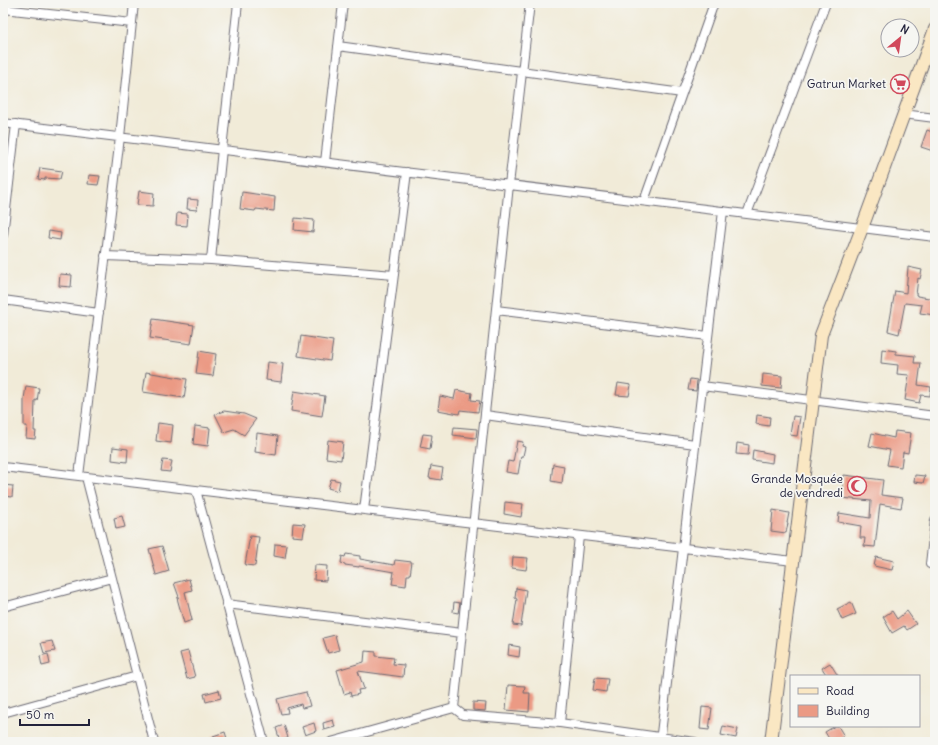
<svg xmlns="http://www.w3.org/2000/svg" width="938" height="745" viewBox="0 0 938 745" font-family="Delius,sans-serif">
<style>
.building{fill:#eb9a84}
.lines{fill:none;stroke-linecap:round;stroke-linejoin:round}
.street-casing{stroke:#6a6872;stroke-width:10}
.secondary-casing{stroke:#6a6872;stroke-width:14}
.street{stroke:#fff;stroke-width:8}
.secondary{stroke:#fae7c3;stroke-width:12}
.labels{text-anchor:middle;stroke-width:3.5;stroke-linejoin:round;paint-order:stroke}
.poi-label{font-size:12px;fill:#22223b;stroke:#f6f6f2;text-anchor:end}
</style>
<rect width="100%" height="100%" fill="#f6f6f2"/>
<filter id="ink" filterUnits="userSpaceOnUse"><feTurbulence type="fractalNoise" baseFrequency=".025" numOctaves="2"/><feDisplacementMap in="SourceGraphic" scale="8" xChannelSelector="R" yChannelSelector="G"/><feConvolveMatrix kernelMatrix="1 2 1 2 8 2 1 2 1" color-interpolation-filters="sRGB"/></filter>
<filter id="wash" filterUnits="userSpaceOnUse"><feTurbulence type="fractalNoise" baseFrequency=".012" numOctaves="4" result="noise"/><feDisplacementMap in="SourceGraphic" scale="16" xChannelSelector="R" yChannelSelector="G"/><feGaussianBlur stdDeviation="0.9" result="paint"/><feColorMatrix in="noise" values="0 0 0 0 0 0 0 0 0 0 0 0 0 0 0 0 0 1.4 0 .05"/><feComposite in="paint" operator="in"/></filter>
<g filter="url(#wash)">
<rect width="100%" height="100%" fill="#f1ebd8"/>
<g id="blocks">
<!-- building -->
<path class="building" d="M897,77L908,81L904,92L893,88Z
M927,130L935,133V146L933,151L921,147Z
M40,168L62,171L60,179L45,178V180L38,179Z
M89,175L100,176L98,185L88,184Z
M139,191L154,193L153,206L137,205Z
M242,192L275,197L274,211L256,209L255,211L240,209Z
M188,199L198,200L197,210L187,209Z
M177,213L188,214L187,226L176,225Z
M295,218L314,220L313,232L294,230Z
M49,231L61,233L60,240L48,238Z
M908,267L922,270L920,279L918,278L916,295H917V296L935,299V315L920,313L922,305L905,303L899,334L888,331L895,291L906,293Z
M60,274L72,275L71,287L59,286Z
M153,319L194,325L191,344L150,338Z
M301,336L333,341L330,361L298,356Z
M882,349L896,351V354L915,356L914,363H921L918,385L931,387L930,396L921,395L919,403L905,400L909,375L897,374L898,365L881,363Z
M199,351L216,354L213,376L196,374Z
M268,362L283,364L281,382L266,380Z
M146,372L187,379L184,398L143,392Z
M763,374L782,376L781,388L762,386Z
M690,379L697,380L696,391L688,390Z
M618,383L631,385L629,396L616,395Z
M26,386L39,388L37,401L35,400L34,431H36L35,439L26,438L27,426H24V399Z
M456,390L472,393L471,400L480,401L478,412L460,410L459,414L438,410L440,396L454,399Z
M294,391L325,396L322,416L291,411Z
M224,411L244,414L256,419L244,435L234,429L224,432L215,414Z
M757,415L770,417L769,426L756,424Z
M793,416L800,417L797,436L790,435Z
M158,423L173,425L171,443L156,441Z
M195,426L210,428L208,446L193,444Z
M454,427L477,429L476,438L453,435Z
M895,431L911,433L908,453L903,452L901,467L887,465L890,450L869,446L872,433L894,438Z
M257,433L278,436L276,455L255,452Z
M423,434L432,435L430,449L420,447Z
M328,440L343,442L341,460L326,458Z
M517,441L523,442L522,446L525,447L523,456H521L518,474L506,472L508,461L513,462Z
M737,443L749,445L748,455L736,454Z
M113,447L128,449L127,462L112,460Z
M753,450L773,454L772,463L752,460Z
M163,460L172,461L170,472L161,471Z
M553,464L564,466L562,483L551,481Z
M431,466L443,468L441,480L429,478Z
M844,475L883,480L881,495L903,498L901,508L880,504L875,547L864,546L865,538H860L861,526L838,522L839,513L870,518L871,501L842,498Z
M915,475L925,476L923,483L914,482Z
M331,479L340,481L338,491L328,488Z
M3,485L13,486L12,497L3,496Z
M505,502L523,504L521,517L504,514Z
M773,510L789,513L787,523H788L786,533L771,531Z
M122,516L125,527L116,529L114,518Z
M293,523L305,524L303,537L292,536Z
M250,536L259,537L255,566L245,565Z
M275,544L287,545L285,558L274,556Z
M162,546L169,571L156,575L149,549Z
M346,554L360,556V559L394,565L395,560L412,562L410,575H407L406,586L392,584L394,572L359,566V567L345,565V564L341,563L342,556L345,557Z
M513,557L528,558L526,570L512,568Z
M876,557L894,561L892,570L874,566Z
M315,565L327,566L326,581L314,580Z
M189,579L192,590L185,592L192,620L184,623L177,598L179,597L174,583Z
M516,588L526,590L521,626L513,625L517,599L515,598Z
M454,602L460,603L458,613L453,612Z
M851,602L856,614L842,620L837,609Z
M892,611L897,619L907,611L916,624L907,630L904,626L892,633L883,617Z
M335,635L339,650L328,653L323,638Z
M52,641L55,651L44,653L41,643Z
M509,645L520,647L519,657L508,655Z
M188,651L195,677L187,679L180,653Z
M365,651L376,652V656L394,658L393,664L404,665L403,677L358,671L364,689L358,690L359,694L351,696L350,692L344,694L337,670L364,662Z
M48,654L50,664L42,666L40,656Z
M830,663L838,676H827L822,668Z
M595,678L608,679L606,692L593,690Z
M508,685L525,686L524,693H530L529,712L506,710Z
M219,690L221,698L206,702L204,694Z
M306,692L310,706L302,708L301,704L287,708L288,713L281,714L277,699Z
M473,702L486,703L485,711L473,710Z
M702,707L712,708L709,730L700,729Z
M333,720L335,727L324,730L323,723Z
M314,723L316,731L305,735L302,727Z
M284,725L288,738L280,741L276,728Z
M723,726L738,729L736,738L721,735Z
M835,726H838L844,736L834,742H831L825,732Z
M225,732L228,742H215L213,736Z"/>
</g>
</g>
<g filter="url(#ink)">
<use href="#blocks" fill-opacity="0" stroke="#6a6872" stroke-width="1"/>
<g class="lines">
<defs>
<path id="street" d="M3,9L132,23
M338,46L682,93
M903,114L935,118
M3,123L935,237
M325,162L343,3
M644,201L714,3
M747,214L826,3
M3,235L16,124
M105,256L211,260L394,275
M211,260L222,149L238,3
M3,300L99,313
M496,310L708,336
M702,386L935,416
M485,415L695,444
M3,467L793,561
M79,476L120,137L134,3
M86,477L154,742
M196,490L264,742
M364,510L407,172
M935,520L930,564L935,565
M226,604L462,633
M3,607L112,578
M454,708L509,185L530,3
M454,708L463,715L560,723L695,742
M3,713L137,676
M560,723L579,536
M331,742L454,708
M660,742L723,211"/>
<path id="secondary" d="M771,742L821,335L862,228L935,29"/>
</defs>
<!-- street casing -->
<use href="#street" class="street-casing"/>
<!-- secondary casing -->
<use href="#secondary" class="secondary-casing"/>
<!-- street -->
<use href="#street" class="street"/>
<!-- secondary -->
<use href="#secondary" class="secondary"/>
</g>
</g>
<!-- icons -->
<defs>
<symbol id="supermarket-ring" viewBox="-11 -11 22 22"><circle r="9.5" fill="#f6f6f2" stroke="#d1495b" stroke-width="1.5"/><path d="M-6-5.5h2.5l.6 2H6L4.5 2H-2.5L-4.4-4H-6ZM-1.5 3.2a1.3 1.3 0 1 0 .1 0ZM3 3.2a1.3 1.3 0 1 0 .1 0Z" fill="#d1495b"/></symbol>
<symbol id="mosque-ring" viewBox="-11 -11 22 22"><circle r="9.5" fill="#f6f6f2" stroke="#d1495b" stroke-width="1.5"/><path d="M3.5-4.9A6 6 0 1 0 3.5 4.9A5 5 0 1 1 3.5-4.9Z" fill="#d1495b"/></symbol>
</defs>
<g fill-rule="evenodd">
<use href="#supermarket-ring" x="889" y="73" width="22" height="22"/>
<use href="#mosque-ring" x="846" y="475" width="22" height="22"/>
</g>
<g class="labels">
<!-- poi labels -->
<g class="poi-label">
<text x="886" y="88">Gatrun Market</text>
<text x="843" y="483">Grande Mosquée<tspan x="843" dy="14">de vendredi</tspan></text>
</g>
</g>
<!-- margin -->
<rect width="938" height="745" fill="none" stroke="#f6f6f2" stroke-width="16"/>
<!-- legend -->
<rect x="790" y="675" width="130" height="52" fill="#f6f6f2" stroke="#a1a1a9"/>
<rect x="798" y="688" width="20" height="6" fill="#fae7c3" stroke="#a1a1a9"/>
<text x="826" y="695" font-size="12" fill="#22223b">Road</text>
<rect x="798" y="705" width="20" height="12" fill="#eb9a84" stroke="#a1a1a9"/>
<text x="826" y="715" font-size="12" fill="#22223b">Building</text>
<!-- north arrow -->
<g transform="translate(900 38) rotate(29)"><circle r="19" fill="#f6f6f2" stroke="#a1a1a9"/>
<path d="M0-3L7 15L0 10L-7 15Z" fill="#d1495b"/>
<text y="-6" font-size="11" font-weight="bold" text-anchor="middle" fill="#22223b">N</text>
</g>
<!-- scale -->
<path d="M20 719v6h69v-6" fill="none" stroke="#22223b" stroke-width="2"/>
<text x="26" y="719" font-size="12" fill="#22223b" stroke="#f6f6f2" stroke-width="3" paint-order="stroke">50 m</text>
</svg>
